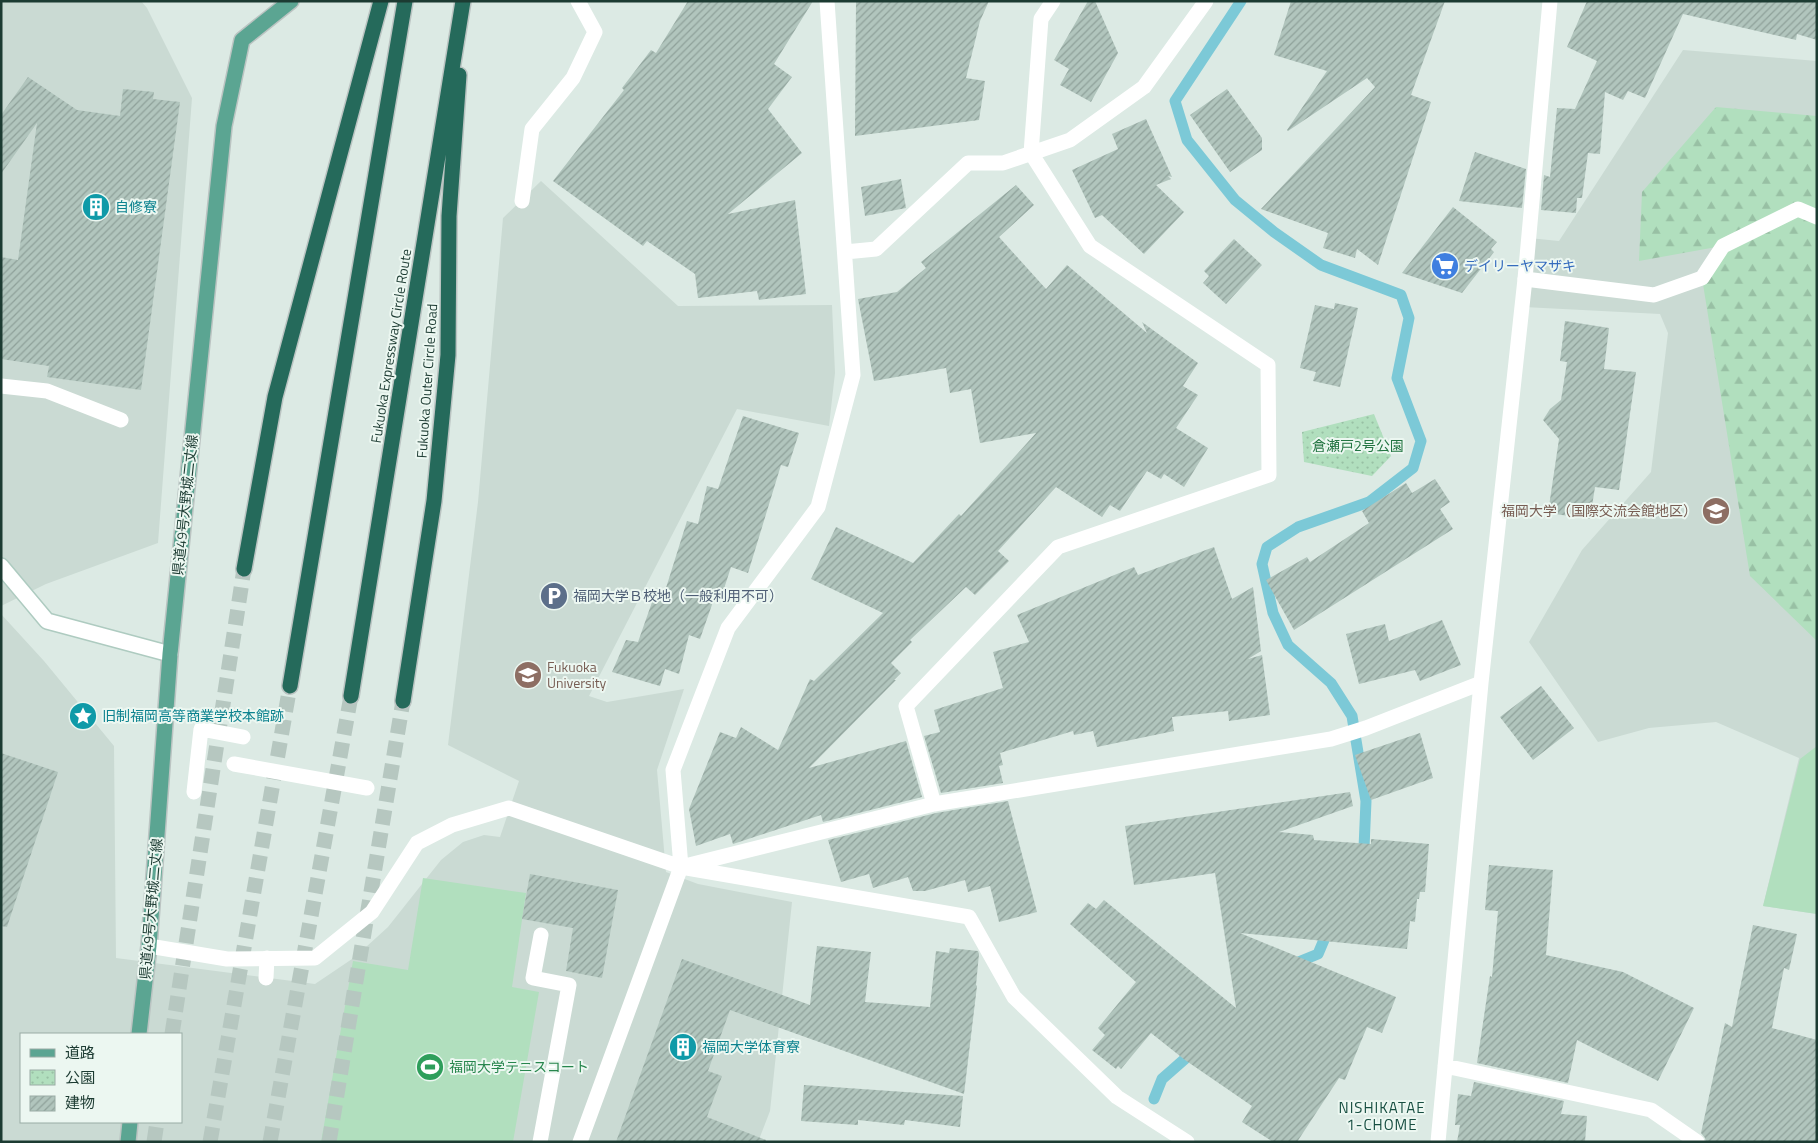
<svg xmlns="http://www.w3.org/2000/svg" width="1818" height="1143" viewBox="0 0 1818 1143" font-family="'Titillium Web','Noto Sans JP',sans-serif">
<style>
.built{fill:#cadad3;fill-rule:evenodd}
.green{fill:#b1dfbe}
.forest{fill:url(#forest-firs)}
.park{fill:url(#park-dots)}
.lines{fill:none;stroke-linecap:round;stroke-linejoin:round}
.stream{stroke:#7cc9d7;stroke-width:11}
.building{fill:url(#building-hatch)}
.highway-tunnel{stroke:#b6c7c0;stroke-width:15;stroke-dasharray:15 8;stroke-linecap:butt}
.secondary-casing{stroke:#aecbc0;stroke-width:18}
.primary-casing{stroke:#bbc4c2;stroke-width:18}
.highway-casing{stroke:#bbc4c2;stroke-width:18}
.lane{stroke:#fff;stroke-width:15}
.street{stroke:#fff;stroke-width:15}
.secondary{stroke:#fff;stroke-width:15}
.primary{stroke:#5ba592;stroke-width:15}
.highway{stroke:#256a5b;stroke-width:15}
.labels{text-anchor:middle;stroke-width:4;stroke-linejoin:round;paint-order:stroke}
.culture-label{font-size:14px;fill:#0d838f;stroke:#ecf7f1;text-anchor:start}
.shop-label{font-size:14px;fill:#366cbe;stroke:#ecf7f1;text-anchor:start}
.street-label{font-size:14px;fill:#1c3b32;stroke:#ecf7f1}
.park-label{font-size:14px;fill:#237542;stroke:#ecf7f1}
.education-label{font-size:14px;fill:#785e54;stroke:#ecf7f1;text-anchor:end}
.service-label{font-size:14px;fill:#4e5e75;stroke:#ecf7f1;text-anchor:start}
.leisure-label{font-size:14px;fill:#27864d;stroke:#ecf7f1;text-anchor:start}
.neighbourhood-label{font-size:15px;letter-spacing:1px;fill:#174e41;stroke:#ecf7f1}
</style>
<defs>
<pattern id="forest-firs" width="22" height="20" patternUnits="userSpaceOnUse" patternTransform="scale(1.25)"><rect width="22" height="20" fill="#b1dfbe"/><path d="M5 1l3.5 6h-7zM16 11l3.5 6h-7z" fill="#98c0a4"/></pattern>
<pattern id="park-dots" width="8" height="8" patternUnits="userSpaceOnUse" patternTransform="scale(1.25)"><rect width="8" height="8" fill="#b1dfbe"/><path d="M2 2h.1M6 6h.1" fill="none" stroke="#98c0a4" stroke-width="1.8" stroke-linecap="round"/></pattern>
<pattern id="building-hatch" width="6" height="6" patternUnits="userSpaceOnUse" patternTransform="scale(1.25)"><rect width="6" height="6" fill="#b1c5bd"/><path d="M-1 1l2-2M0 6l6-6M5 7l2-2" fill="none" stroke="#8fa19a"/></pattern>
</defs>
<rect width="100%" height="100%" fill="#dceae4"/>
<!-- built -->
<path class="built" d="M1,1H141L147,8L192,98L158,543L46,584L1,606Z
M1683,50L1817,61V914L1763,906L1799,758L1716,722L1649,728L1598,742L1529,642L1582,550L1651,472L1668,333L1660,314L1522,307L1529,238L1559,241Z
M541,181L678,306L832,305L835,373L829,426L737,409L589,696L607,702L684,689L657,770L666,872L698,884L792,902L770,1111L758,1142H1V614L44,661L114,746L116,958L315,984L355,957L388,927L441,860L463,842L484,835L500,837L519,781L448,745L478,502L503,218ZM21,1034H181V1122H21Z"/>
<!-- green -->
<path class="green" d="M1817,746V914L1763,906L1800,759Z
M423,878L526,893L512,987L539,992L513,1142H321L353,961L408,970Z"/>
<!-- forest -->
<path class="forest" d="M1716,107L1817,116V641L1750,576L1702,278L1722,246L1639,261L1642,192Z"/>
<!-- park -->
<path class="park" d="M1374,414L1391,456L1372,476L1304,462L1302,432Z"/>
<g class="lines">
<!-- stream -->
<path class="stream" d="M1241,1L1175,101L1187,140L1235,200L1274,232L1321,265L1401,295L1409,318L1397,378L1421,441L1413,468L1369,502L1298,527L1267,547L1262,564L1273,613L1288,645L1331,683L1352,716L1366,801L1364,848L1360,857
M1291,965L1318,954L1329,928
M1154,1099L1162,1079L1195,1050"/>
</g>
<!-- building -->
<path class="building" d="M688,1H813L774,64L792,77L768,109L802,153L728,214L795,200L806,294L759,300L757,291L698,298L695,274L647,241L643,246L553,181L624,90L622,88L651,50L656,53Z
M856,1H989L980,21L966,78L985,81L979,120L855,136Z
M1088,1H1095L1118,53L1091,102L1060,85L1069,69L1054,60Z
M1291,1H1445L1411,95L1431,102L1378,265L1357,249L1355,258L1323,248L1328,233L1261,209L1375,87L1367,78L1288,131L1287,130L1327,71L1274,55Z
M1587,1H1817V40L1797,34L1796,40L1683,14L1645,98L1628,91L1623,100L1605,92L1600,154L1588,153L1582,198H1577L1576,213L1541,210L1544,175L1550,177L1557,108L1575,109L1597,61L1567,47Z
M28,77L77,110L120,116L123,89L154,92L153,99L180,102L141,390L47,377L49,366L1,359V257L18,260L37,123L1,174V115Z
M1227,89L1262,138V150L1230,172L1190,115Z
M1146,119L1172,177L1168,176L1171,179L1156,185L1184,212L1144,254L1102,215L1095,218L1072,170L1118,149L1112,134Z
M1475,152L1526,169L1522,208L1459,201Z
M901,179L906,208L865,216L861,187Z
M1016,185L1034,205L999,237L1046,289L1067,265L1147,333L1142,322L1198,363L1183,386L1198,395L1176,428L1208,448L1184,487L1164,474L1161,479L1147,471L1120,511L1110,505L1102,517L1056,487L998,551L1009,561L975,595L966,587L910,640L912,642L891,663L901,673L894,680H896L809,768L906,741L922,797L823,822L821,815L733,844L730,834L696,846L689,809L720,732L736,738L741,727L778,750L810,679L814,681L883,613L811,579L836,527L913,563L959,514L961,516L1036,433L980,443L971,389L950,393L946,368L874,381L858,299L897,292L926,268L921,262Z
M1453,207L1497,242L1491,249L1494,252L1462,293L1402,273Z
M1234,239L1262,265L1226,304L1203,283L1209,276L1204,271Z
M1335,303L1358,308L1340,387L1313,381L1316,372L1300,368L1315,305L1334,309Z
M1565,321L1609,328L1604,369L1636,372L1619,490L1595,487L1590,519L1548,513L1559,439L1543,420L1550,409L1561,400L1567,362L1560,361Z
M743,416L799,433L788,467L781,465L748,573L731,567L721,598L715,596L700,639L689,635L679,674L665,669L660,686L612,672L626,640L638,642L657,588L665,591L687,521L698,524L707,486L718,489Z
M1435,479L1450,502L1440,509L1453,529L1294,630L1266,580L1307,557L1310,562L1369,523L1362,511L1406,483L1412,493Z
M1214,547L1232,599L1253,587L1261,651L1248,659L1262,655L1270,715L1229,721L1228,711L1172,717L1174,731L1097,747L1093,731L1074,735L1073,731L1000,753L1003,765L999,766L1003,783L941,793L924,736L940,732L934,710L1003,688L993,652L1029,642L1017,615L1134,567L1138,575Z
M1442,620L1461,665L1420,681L1415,670L1359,684L1346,634L1385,624L1389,641Z
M1541,686L1574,728L1533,760L1500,717Z
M1420,733L1433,778L1371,800L1355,755Z
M1,753L58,772L7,927L1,926Z
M1350,792L1353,806L1279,832L1313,835L1314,840L1371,844V839L1429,844L1425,892H1420L1419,899H1417L1415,922L1410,921L1407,949L1240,933L1396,997L1382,1033L1367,1027L1345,1080L1339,1078L1297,1142H1273L1242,1122L1252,1106L1185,1060L1151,1033L1121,1069L1118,1066L1116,1069L1092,1050L1105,1035L1098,1028L1136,982L1070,924L1088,903L1096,909L1104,900L1236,1008L1215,873L1134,885L1125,826Z
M1008,801L1037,912L999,922L990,886L968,892L965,880L925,891H913L908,877L873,888L869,874L841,882L828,840L936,813Z
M1489,865L1553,870L1546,955L1623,972L1694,1008L1658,1081L1577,1040L1568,1083L1477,1063L1490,976L1492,977L1498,911L1485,910Z
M530,874L618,890L602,978L566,971L573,928L522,919Z
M1753,925L1797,934L1789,970L1784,968L1772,1028L1817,1040V1142H1706L1705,1138L1701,1133L1725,1023L1732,1027Z
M817,946L871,952L865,1002L930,1007L936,951L949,953L950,948L978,951L979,954L976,985L977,986L964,1094L730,1010L708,1071L722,1076L707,1117L766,1140V1142H616L682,959L810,1005Z
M1474,1082L1564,1101L1561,1114L1587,1116L1585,1142H1457L1460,1125H1455L1458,1094L1471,1096Z
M804,1085L963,1096L960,1127L905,1120L904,1125L858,1120V1125L801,1121Z"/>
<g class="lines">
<!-- highway-tunnel -->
<path class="highway-tunnel" d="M172,1034L244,569
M154,1142L157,1122
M210,1142L290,686
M270,1142L351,696
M329,1142L403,701"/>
<defs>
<path id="secondary" d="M1,566L47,621L170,654"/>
<path id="primary" d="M139,1034L149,946L170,654L224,126L242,40L291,1
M128,1142L130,1122"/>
<path id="highway" d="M244,569L275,397L381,1
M290,686L405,1
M351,696L463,1
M403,701L434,501L448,355L449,216L459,75"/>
</defs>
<!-- secondary casing -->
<use href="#secondary" class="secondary-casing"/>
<!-- primary casing -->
<use href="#primary" class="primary-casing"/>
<!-- highway casing -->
<use href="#highway" class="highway-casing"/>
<!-- lane -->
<path class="lane" d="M1525,279L1654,295L1702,278L1723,246L1798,209L1817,217
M1,386L47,391L121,420
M266,978L267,958
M540,1142L569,985L533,978L541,935
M580,1142L681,867"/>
<!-- street -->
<path class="street" d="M827,1L853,375L818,507L728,628L673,770L681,867L969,917L1014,997L1117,1097L1187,1142
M522,201L532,129L573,78L595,32L578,1
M845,252L876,249L968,163H1003L1070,140L1144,87L1206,1
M234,764L367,788
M194,792L201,729L243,737
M934,804L906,706L1058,547L1269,475L1268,365L1090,246L1031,153L1041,19L1053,1
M149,946L227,959L315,958L372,912L417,843L452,825L509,808L681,867L934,804L1331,739L1366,728L1481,683
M1445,1066L1651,1110L1697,1142
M1438,1142L1481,683L1525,279L1550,1"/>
<!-- secondary -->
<use href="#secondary" class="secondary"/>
<!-- primary -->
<use href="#primary" class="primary"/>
<!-- highway -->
<use href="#highway" class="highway"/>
</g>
<!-- icons -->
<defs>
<symbol id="building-disc" viewBox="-11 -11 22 22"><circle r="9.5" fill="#0f9aa8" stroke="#ecf7f1"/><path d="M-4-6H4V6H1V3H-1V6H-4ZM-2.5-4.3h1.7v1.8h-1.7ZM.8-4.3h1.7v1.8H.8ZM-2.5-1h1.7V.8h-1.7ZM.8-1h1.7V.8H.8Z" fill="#fff"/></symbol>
<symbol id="supermarket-disc" viewBox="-11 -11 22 22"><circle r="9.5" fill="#3f7fe0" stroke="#ecf7f1"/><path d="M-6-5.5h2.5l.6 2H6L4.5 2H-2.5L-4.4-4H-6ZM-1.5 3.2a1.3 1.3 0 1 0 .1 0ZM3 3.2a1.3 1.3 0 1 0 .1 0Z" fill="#fff"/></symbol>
<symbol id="university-disc" viewBox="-11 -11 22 22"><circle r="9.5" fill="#8d6e63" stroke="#ecf7f1"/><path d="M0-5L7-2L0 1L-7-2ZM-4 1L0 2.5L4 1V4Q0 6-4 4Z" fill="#fff"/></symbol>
<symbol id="parking-disc" viewBox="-11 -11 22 22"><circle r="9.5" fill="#5c6f8a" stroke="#ecf7f1"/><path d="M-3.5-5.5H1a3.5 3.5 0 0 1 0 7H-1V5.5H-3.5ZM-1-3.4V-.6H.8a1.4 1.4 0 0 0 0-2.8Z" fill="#fff"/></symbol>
<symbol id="sight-disc" viewBox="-11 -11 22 22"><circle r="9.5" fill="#0f9aa8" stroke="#ecf7f1"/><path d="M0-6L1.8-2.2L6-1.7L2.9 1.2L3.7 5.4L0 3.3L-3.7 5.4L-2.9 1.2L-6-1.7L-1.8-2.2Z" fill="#fff"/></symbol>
<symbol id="stadium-disc" viewBox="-11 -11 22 22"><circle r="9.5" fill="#2e9e5b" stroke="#ecf7f1"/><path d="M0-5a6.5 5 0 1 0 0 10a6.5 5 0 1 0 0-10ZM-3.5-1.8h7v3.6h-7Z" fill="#fff"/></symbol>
</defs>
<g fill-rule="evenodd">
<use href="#building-disc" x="80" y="191" width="32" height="32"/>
<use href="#supermarket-disc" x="1429" y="250" width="32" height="32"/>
<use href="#university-disc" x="1700" y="495" width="32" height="32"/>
<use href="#parking-disc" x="538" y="580" width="32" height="32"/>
<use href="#university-disc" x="512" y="659" width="32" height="32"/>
<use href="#sight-disc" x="67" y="700" width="32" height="32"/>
<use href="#building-disc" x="667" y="1031" width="32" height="32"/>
<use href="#stadium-disc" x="414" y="1051" width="32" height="32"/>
</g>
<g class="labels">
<!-- culture labels -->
<g class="culture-label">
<text x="115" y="212">自修寮</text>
<text x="102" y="721">旧制福岡高等商業学校本館跡</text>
<text x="702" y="1052">福岡大学体育寮</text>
</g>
<!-- shop labels -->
<g class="shop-label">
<text x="1464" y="271">デイリーヤマザキ</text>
</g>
<!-- street labels -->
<g class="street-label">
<text transform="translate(391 346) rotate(-81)" y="5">Fukuoka Expressway Circle Route</text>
<text transform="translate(427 381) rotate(-86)" y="5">Fukuoka Outer Circle Road</text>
<text transform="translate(185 505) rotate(-84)" y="5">県道49号大野城二丈線</text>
<text transform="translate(151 909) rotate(-85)" y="5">県道49号大野城二丈線</text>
</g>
<!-- park labels -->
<g class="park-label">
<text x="1358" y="451">倉瀬戸2号公園</text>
</g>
<!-- education labels -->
<g class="education-label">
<text x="1697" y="516">福岡大学（国際交流会館地区）</text>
<text x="547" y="672" text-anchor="start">Fukuoka<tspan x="547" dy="16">University</tspan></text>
</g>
<!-- service labels -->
<g class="service-label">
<text x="573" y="601">福岡大学Ｂ校地（一般利用不可）</text>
</g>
<!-- leisure labels -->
<g class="leisure-label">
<text x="449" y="1072">福岡大学テニスコート</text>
</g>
<!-- neighbourhood labels -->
<g class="neighbourhood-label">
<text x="1382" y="1113">NISHIKATAE<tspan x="1382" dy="17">1-CHOME</tspan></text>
</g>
</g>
<!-- border -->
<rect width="1818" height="1143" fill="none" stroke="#1c3b32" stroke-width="5"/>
<!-- legend -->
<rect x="20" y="1033" width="162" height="90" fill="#ecf7f1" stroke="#99aca5"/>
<rect x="30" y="1049" width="25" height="8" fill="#5ba592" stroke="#99aca5"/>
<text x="65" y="1058" font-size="15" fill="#1c3b32">道路</text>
<rect x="30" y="1070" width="25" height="15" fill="url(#park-dots)" stroke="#99aca5"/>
<text x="65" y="1083" font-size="15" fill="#1c3b32">公園</text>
<rect x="30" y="1096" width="25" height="15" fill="url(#building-hatch)" stroke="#99aca5"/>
<text x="65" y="1108" font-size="15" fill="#1c3b32">建物</text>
</svg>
